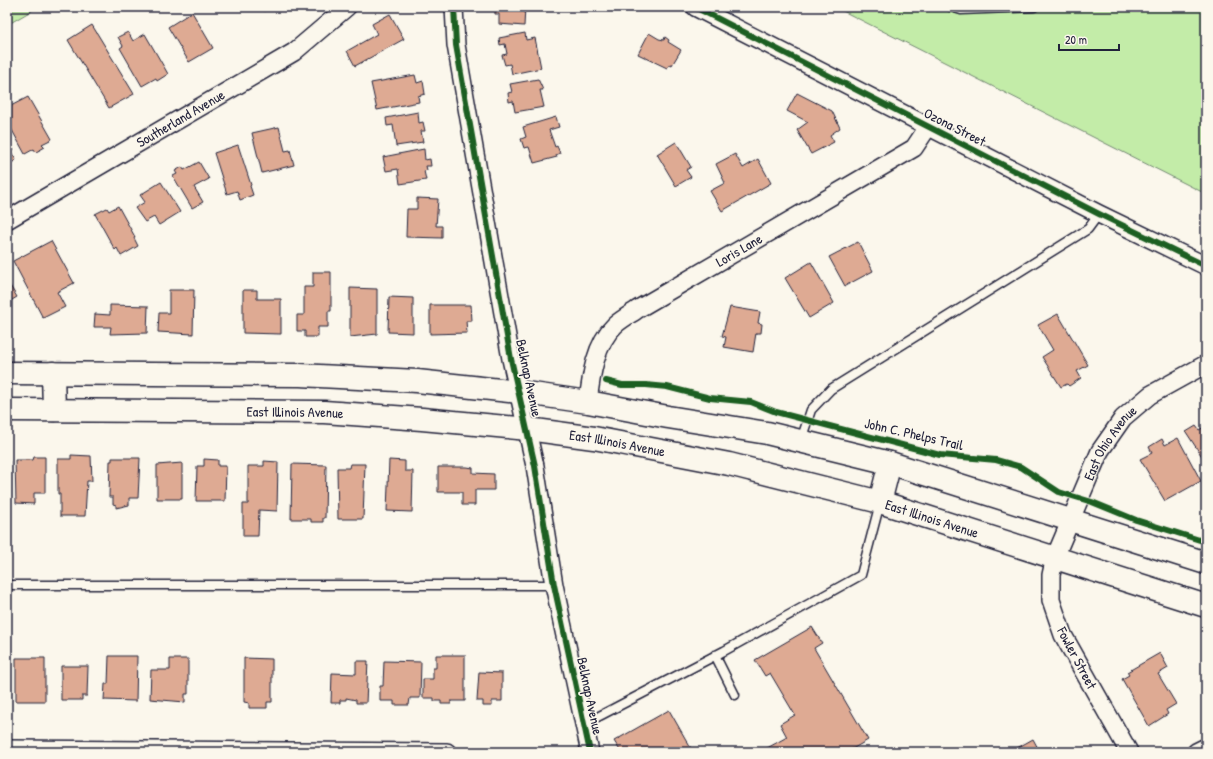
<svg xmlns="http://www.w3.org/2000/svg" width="1213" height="759" viewBox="0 0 1213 759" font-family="'Patrick Hand',sans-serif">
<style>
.green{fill:#c3eca8;stroke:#728772}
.building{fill:#deaa93;stroke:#22223b}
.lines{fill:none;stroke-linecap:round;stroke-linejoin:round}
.lane-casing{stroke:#22223b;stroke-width:11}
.street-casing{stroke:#22223b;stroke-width:20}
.secondary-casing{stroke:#22223b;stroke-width:25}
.lane{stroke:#fbf7ec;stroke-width:8}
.street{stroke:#fbf7ec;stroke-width:17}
.secondary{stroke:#fbf7ec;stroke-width:22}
.cycleway-casing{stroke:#fbf7ec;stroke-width:8}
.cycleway{stroke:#1b5e20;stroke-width:6}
.labels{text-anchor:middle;stroke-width:3.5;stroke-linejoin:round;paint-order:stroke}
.street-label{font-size:14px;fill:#22223b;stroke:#fbf7ec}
</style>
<rect width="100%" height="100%" fill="#fbf7ec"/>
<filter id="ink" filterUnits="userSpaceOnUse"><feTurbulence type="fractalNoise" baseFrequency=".025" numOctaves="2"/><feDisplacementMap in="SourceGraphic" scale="8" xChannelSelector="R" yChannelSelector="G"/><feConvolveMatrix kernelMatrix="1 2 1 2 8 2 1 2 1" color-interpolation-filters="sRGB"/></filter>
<g filter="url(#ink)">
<!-- green -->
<path class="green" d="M7,7H38L7,25Z
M835,7H1206V194Z"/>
<!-- building -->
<path class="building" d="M261,7H271L264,11Z
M495,7H525L524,26L499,24V14H495Z
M192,12L213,48L189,62L168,27Z
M390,14L404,39L355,66L347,51L377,34L372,24Z
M92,25L134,94L109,108L68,40Z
M128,32L133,41L145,34L168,74L157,81L156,78L142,86L120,48L123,46L118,37Z
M525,33L526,40L535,38L541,68L512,74L510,64L505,65L502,55L507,54L505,44L500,45L499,38Z
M649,33L659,39L664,40L665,37L669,40L668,42L681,50L672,65L670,64L667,68L638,54Z
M415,75L417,83L423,81L425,94L418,96L419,102L377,110L371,83Z
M538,79L543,90H540L544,107L515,112L513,101L509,102L508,93L512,92L510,84Z
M797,93L832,111L840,128L830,135L834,142L811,154L797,130L808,122L787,111Z
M28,97L52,139L42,144L45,147L36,152L34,149L25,154L7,121V108Z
M418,112L419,123L423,122L425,131H421L423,142L396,146L393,125L387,126L386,118Z
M556,117L559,127L549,130L555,147L557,146L560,153L556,155L557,157L534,163L529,147L524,148L521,139L526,137L523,127Z
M279,127L285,151L290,150L294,165L262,173L252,133Z
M7,141L13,150L11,152L16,160L7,166L9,169L7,170Z
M676,142L691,167L686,170L691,177L676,186L657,154Z
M238,145L251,185L250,186L253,195L240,200L237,191L227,194L214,153Z
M424,149L425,160L430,159L431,166H426L427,170L424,171L426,180L400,184L398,169L386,171L383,157Z
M735,154L743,168L758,159L771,183L722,211L710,191L725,183L716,164Z
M199,162L209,179L194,187L203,202L192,208L173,176L177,174L175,171L182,167L184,170Z
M161,182L180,212L159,225L154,217L145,222L135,208L145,202L140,195Z
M417,198L438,199L436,226H442V238L406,237L407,209H417Z
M118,206L135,237L134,238L138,246L121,256L117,248L115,250L95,214L107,208L109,211Z
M51,241L74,283L57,292L65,307L43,318L13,261Z
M858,242L873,271L845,286L829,257Z
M811,262L834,303L809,318L785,278Z
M313,272H331V311H328V327H318V337H305V331H297V315H304V287H313Z
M7,281L17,297L7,303Z
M350,288L377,289V334L350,337Z
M169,290H194L193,334L158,332L159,313H169Z
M243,290H257V299H281V334L243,333Z
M389,297L413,298V333L388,332Z
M110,305L148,306L147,333L110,334L111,327H94L95,314L110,315Z
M430,305H471L472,321H466L467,333L430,334Z
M730,307L760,312L758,323L762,324L761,333H756L753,352L724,347L726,337L722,336Z
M1058,314L1088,365L1077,371L1081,378L1069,386L1067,384L1061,387L1042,357L1053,350L1038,325Z
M1196,426L1199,430L1206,426V456L1203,458L1186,432Z
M1178,438L1201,481L1165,501L1140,459L1152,453L1149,447L1162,439L1165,445Z
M71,455L91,456L92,481H87L85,516H60V494H58V459H71Z
M34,457H45V493H34V504L16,503L15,460H33Z
M112,458H140L138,498H129V505L116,508V505L113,504V497H109L110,461H112Z
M204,459L218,460V466H226L225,501H196L197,466H204Z
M389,460L405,461V471H413L412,512L387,511Z
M7,461H9V480H7Z
M264,461L278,462L277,511L259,510L258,536H243V504H248V466H264Z
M182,463V499H157V465Z
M292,464L326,465L325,518H323V522H311V519H291Z
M350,464H365L363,519H338L337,468H349Z
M438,467H467L473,468V473L494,474V490H475V505H462V492H438Z
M812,627L822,643L814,648L868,740L847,752H760L787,737L780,724L795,715L770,673L765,676L755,660Z
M1160,653L1168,668L1158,674L1176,704L1166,710L1168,714L1149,726L1122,679L1129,675L1127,672Z
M436,655H465V701H451V704H441V701H434V698H423V679H433V668H436Z
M109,656H137L136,701L104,700L105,684H108Z
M16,658H45V701H16Z
M244,658L272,659V702H267V708H249V703L244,702Z
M170,659H188V694H185V702L150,699L151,670H170Z
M356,661H368L366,703H356V700L346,698V700H340V703H331L332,673L356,674Z
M384,661L421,662L420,698H410L409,705H394V701H380V686H383Z
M61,666H88L87,696H82V700H61Z
M479,672L502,673V701H492V706H483V701H477Z
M669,710L693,752H621L614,741Z
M1033,739L1040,752H1010Z"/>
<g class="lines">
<defs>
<path id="lane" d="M951,7L961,10L1034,7
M801,440L811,410L831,389L1088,229L1099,214
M7,585H554
M715,655L735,695
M584,724L724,651L861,575L880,503"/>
<g id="street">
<path d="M454,7L456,45L511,359L535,466L554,585L590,752"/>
<path d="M695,7L1099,214L1206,266"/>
<path id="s1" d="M7,220L294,52L347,7"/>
<path id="s2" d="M588,402C591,376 595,344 615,325C622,319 631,314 638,309L914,148L928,127"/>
<path d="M7,749L447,752"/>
<path id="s3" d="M1129,752L1063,635L1051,600V575L1055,557L1100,451L1123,418L1150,395L1206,364"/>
<path d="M1196,752L1206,747"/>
</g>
<g id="secondary">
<path d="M7,373L300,375L417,381L519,392L588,402L668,417L767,433L890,463L1206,563"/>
<path d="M53,373L54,410"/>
<path id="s4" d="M7,410L324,412L422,419L528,429L594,438L729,464L880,502L1206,606"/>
<path d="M880,502L890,463"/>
</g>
</defs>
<!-- lane casing -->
<use href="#lane" class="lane-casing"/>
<!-- street casing -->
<use href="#street" class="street-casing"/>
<!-- secondary casing -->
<use href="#secondary" class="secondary-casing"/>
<!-- lane -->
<use href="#lane" class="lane"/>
<!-- street -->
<use href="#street" class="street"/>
<!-- secondary -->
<use href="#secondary" class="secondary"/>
<defs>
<path id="cycleway" d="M454,7L456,45L511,359L535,466L554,585L590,752
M695,7L1099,214L1206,266
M606,381L622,385H646L667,387L710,398L751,402L776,412L940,455L996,460L1021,467L1059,492L1092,502L1136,520L1206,542"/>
</defs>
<!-- cycleway casing -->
<use href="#cycleway" class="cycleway-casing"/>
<!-- cycleway -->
<use href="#cycleway" class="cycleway"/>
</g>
</g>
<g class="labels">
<!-- street labels -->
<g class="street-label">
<text dy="5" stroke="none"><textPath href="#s1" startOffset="201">Southerland Avenue</textPath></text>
<text transform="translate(955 127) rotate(27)" y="5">Ozona Street</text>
<text dy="5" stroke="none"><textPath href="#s2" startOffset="228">Loris Lane</textPath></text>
<text transform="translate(529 378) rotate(78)" y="5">Belknap Avenue</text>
<text dy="5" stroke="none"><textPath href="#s4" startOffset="288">East Illinois Avenue</textPath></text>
<text transform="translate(914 434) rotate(13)" y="5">John C. Phelps Trail</text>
<text dy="5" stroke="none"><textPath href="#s4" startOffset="612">East Illinois Avenue</textPath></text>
<text dy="5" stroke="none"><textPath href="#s3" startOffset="342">East Ohio Avenue</textPath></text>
<text dy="5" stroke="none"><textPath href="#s4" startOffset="936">East Illinois Avenue</textPath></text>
<text transform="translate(1077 658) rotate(62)" y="5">Fowler Street</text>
<text transform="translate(590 696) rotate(78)" y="5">Belknap Avenue</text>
</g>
</g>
<!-- margin -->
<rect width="1213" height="759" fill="none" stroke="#fbf7ec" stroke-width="24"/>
<rect x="12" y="12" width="1189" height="735" fill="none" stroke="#22223b" stroke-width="1.5" filter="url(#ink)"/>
<!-- scale -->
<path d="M1059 44v6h60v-6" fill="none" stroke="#22223b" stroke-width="2"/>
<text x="1065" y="44" font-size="12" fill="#22223b" stroke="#fbf7ec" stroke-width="3" paint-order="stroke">20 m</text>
</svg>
